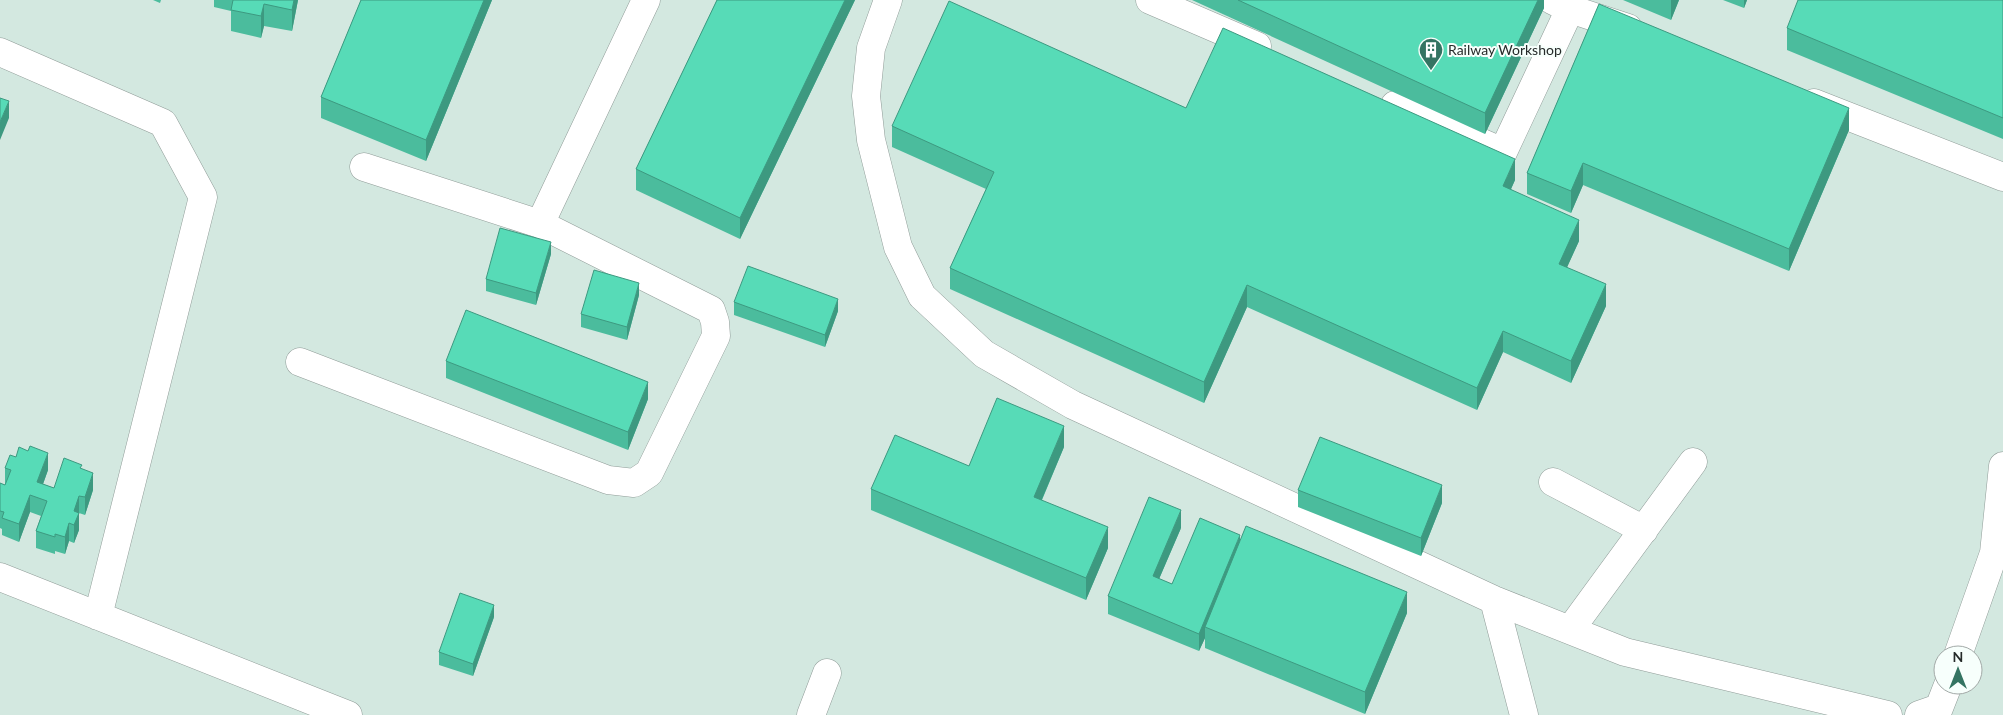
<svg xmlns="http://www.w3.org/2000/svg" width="2003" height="715" viewBox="0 0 2003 715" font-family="Lato,sans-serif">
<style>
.built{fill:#d3e8e0;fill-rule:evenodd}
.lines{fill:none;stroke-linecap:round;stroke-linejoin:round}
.minor-casing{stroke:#909c98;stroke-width:29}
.minor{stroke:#fff;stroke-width:28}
.wall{fill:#4bbc9d}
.shaded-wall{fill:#3d9980}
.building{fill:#57dbb7;stroke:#3d9980}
.labels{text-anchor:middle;stroke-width:4;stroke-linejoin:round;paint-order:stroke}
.poi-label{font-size:14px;fill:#262b2a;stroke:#f7fffc;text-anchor:start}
</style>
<rect width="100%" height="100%" fill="#e6f3ee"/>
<!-- built -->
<path class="built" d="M0,0H2003V715H0ZM1943,655H1973V685H1943Z"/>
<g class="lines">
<defs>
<path id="minor" d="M888,0L871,48L866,96L871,140L898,247L922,296L984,354L1073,405L1494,600L1625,652L1888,715
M1150,0L1257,46
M1552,0L1570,9L1628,28
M0,52L163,123L203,197L98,616
M1814,103L2003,177
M1395,105L1503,152L1570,9
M364,167L540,224L646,0
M300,362L608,480L634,483L649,473L716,336L715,322L711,310L540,224
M1553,482L1644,530
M0,577L348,715
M1494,600L1524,715
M1570,630L1693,462
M1958,655L1994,553L2003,466
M811,715L827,673
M1919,715L1939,708L1948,685"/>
</defs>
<!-- minor casing -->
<use href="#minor" class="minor-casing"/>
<!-- minor -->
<use href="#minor" class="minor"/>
</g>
<!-- wall -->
<path class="wall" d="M153,0H161L160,3Z
M214,0H298L292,31L264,26L261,38L231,31V11L214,7Z
M361,0H492L426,161L321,118V97Z
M717,0H855L740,239L636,190V169Z
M1192,0H1544V8L1485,134Z
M1623,0H1679L1671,20Z
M1723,0H1747L1744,8Z
M2003,0V139L1787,50V28Z
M1599,4L1849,130L1789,271L1583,185L1571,213L1527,194V173Z
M1186,108L1515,180L1511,189L1579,241L1567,267L1606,306L1571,383L1503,352L1477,410L1247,307L1204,403L950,289V268L986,189L892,147V126Z
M551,254L536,305L486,291V279Z
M639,295L627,340L581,327V314Z
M734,302L838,311L825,347L734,315Z
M446,361L648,399L628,450L446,378Z
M1064,447L1042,500L1108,548L1086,600L871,510V489L969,466Z
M28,451L48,470L43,484L54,488L82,469L93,490L85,515L79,513V530L74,543L69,541L65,554L55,551V554L36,548V531L41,516L30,512L19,542L2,535V529L0,528V483L5,485V468L16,457Z
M1298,490L1442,503L1421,556L1298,507Z
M1181,528L1159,579L1172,584L1240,541L1407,613L1365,714L1205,648V638L1199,651L1108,614V596Z
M494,617L473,676L439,665V652Z"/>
<!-- shaded-wall -->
<path class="shaded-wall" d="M294,0H298L292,31V10Z
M484,0H492L426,161V140Z
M845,0H855L740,239V218Z
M1538,0H1544V8L1485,134V113Z
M1671,0H1679L1671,20Z
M1744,0H1747L1744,8Z
M264,4V26L261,38V16Z
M9,101V118L0,140V122Z
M1849,108V130L1789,271V249Z
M1515,159V180L1503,207V186Z
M1583,163V185L1571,213V191Z
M1579,220V241L1559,285V264Z
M551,242V254L536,305V293Z
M639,283V295L627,340V327Z
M1606,284V306L1571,383V361Z
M1247,285V307L1204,403V382Z
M838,299V311L825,347V335Z
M1503,331V352L1477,410V388Z
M648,382V399L628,450V432Z
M1064,426V447L1034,518V497Z
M48,453V470L38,498L37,482Z
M93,473V490L85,515V497Z
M1442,485V503L1421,556V538Z
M30,495V512L19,542V524Z
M79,496V530L74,543V511Z
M1181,510V528L1153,593V576Z
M69,523V541L65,554V537Z
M1108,527V548L1086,600V578Z
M1240,535V552L1205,627V638L1199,651V634Z
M1407,592V613L1365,714V692Z
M494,605V617L473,676V664Z"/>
<!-- building -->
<path class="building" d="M233,0H294L292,10L264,4L261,16L231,10Z
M361,0H484L426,140L321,97Z
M717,0H845L740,218L636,169Z
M1238,0H1538L1485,113Z
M1798,0H2003V118L1787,28Z
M949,1L1186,108L1223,28L1515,159L1503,186L1579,220L1559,264L1606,284L1571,361L1503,331L1477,388L1247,285L1204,382L950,268L994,172L892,126Z
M1599,4L1849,108L1789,249L1583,163L1571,191L1527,173Z
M0,98L9,101L0,122Z
M500,228L551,242L536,293L486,279Z
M748,266L838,299L825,335L734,302Z
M594,270L639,283L627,327L581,314Z
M466,310L648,382L628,432L446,361Z
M997,398L1064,426L1034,497L1108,527L1086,578L871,489L895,435L969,466Z
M1320,437L1442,485L1421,538L1298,490Z
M30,446L48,453L37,482L54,488L64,458L82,465L80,468L93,473L85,497L79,496L74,511L79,513L74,525L69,523L65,537L55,534V537L36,531L47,501L30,495L19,524L2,518L4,512L0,511V483L5,485L11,470L5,468L10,455L16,457L19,447L28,451Z
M1149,497L1181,510L1153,576L1172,584L1200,518L1240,535L1199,634L1108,596Z
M1246,526L1407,592L1365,692L1205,627Z
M460,593L494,605L473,664L439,652Z"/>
<!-- icons -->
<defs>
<symbol id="building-pin" viewBox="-11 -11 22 30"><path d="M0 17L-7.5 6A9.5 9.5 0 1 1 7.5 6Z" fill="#347462" stroke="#f7fffc"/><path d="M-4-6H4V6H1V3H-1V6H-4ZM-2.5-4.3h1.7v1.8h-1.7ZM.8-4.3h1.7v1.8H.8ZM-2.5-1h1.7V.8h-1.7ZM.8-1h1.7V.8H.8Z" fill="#fff"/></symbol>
</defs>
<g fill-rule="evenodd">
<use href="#building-pin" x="1417" y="36" width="28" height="38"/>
</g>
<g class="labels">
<!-- poi labels -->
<g class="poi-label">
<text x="1448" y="55">Railway Workshop</text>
</g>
</g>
<!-- north arrow -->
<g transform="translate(1958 670)"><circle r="24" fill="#f7fffc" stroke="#a3aaa8"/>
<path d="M0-4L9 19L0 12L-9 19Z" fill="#347462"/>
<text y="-8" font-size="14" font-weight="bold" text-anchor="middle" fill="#262b2a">N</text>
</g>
</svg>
